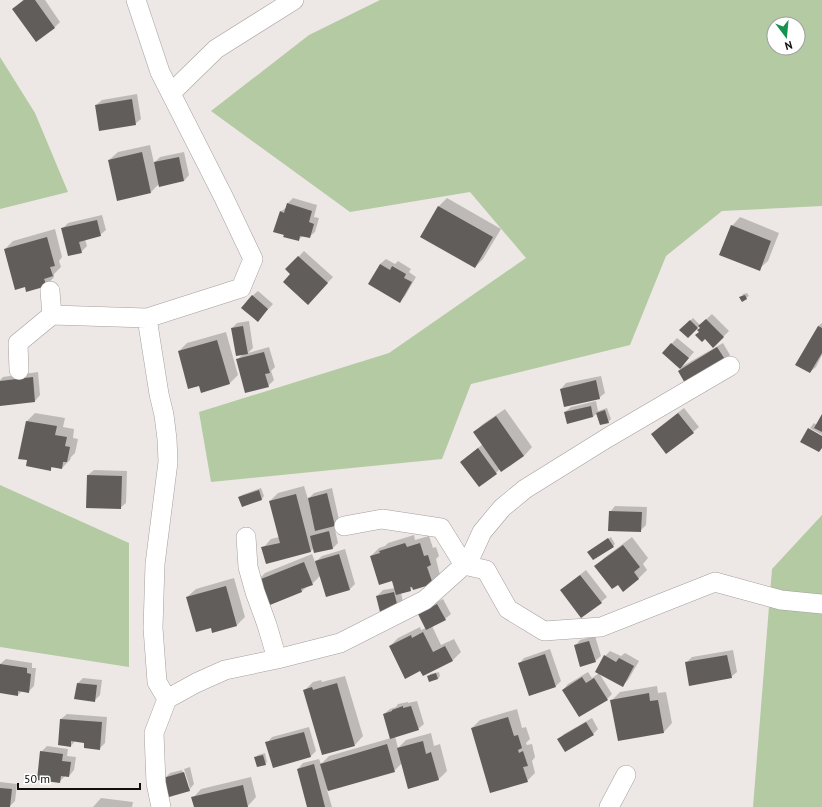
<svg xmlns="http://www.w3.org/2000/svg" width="822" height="807" viewBox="0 0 822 807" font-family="'PT Sans',sans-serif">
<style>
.green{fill:#b4caa3;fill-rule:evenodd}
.shadow{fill:#0003}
.building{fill:#615d5a}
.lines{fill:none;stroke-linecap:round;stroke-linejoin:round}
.street-casing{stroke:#a49f9d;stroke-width:20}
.street{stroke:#fff;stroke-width:19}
</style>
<rect width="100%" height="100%" fill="#ede8e5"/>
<!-- green -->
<path class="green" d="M380,0H822V206L722,211L666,256L630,345L471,384L442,459L211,482L199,412L389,353L526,258L470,192L350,212L211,111L309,35ZM774,24H798V48H774Z
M0,57L35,113L68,192L0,209Z
M0,485L129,543V667L0,647Z
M822,515V807H753L772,569Z"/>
<!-- shadow -->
<path class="shadow" d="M23,0H45L60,22L55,27L36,40L13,9Z
M137,94L141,119L135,124L96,105L102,100Z
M150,145L154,163L160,157L184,152L189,175L184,181L159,184L151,192L109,160L118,152Z
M293,198L317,205L314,217L319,218L315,232L309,237L303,236L298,240L280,212L287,207V204Z
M447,198L501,229L483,259L475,267L422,237L439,206Z
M102,215L106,230L100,235L85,239L87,246L81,252L62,229L68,223Z
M740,217L779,233L768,261L759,269L732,226Z
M55,229L62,257L59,261L61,267L54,274V277L46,286H26L5,249L13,241Z
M304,251L333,277L313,298L287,269Z
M386,259L395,264L398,261L411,269L409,272L416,277L405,296L400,301L380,264Z
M258,291L273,304L263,315L252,296Z
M747,293L749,296L746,298L741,297L743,294Z
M712,314L729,331L723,337L700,332L701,327L699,326L688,337L681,330L693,318L700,325Z
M249,321L253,348L248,353L269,347L275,367L271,371L274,380L268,386L237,360L243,354L232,328L237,323Z
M822,323V355L816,367L810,372L818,326Z
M226,332L238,375L230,383L199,384L179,351L187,343Z
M677,338L694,352L681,367L723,343L730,355L725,361L679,371L681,368L663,353Z
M38,372L40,395L35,401L0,400V380L3,377Z
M601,376L605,393L599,398L565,406L561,389L566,383Z
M596,401L598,411L607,408L611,419L608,422L600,424L597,413L593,417L565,412L571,407Z
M684,408L699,427L693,432L667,453L652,434L657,429Z
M505,409L532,447L524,456L500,469L496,473L461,462L467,457L483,444L474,432L483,424Z
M35,413L65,418L63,427L74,429L73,438L78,439L75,453L71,457L70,460L62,468L53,467L50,469L28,459L19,458L27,421Z
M822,416V435L810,428L814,423L817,425Z
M94,470L127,471L126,503L120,508L88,475Z
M304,486L308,499L314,493L332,488L339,520L334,525L338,543L333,548H314L311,551L266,563L263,548L271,539L279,537L270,501L278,493Z
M261,488L264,496L262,499L242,505L239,497L242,495Z
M615,506L647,507L646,525L640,531L610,512Z
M414,535L415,540L429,536L433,548L436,547L439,556L436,559L440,575L432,583L413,587L410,590L401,593L403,602L397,607L377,596L383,590L395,588L393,580L371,556L379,548L385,546L388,543Z
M611,537L615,544L613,546L588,552Z
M632,537L648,558L643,564L647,570L639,578L623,590L618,584L596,566L604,558Z
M345,549L355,584L350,589L321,575L312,584L308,586L302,591L266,605L257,581L265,573L312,554L315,562L322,556Z
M586,570L607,597L601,602L561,590L567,585Z
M234,578L245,617L237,625L211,627L187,597L196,589Z
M443,599L451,614L445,619L432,626L441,645L454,639L461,652L453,660L421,670L390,646L398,638L420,627L421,630L426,628L424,609Z
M595,636L601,656L595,661L575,646L580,640Z
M550,649L561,681L556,686L519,664L524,658Z
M733,650L737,672L731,677L686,663L692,657Z
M610,651L621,656L625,653L639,661L628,680L623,685L605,656Z
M6,659L32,663V668H36L34,686L28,692L22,691L18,695L0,692V664Z
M439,672L440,676L438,679L428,677L430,674Z
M588,672L592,678L599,673L612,694L607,699L563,690L568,684Z
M345,676L363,736L355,745L305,690L313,682L321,680L322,682Z
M83,678L102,680L100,695L94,701L78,683Z
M657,686L658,693L666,692L672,723L664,732L619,740L611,701L620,692Z
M417,701L424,724L418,729L395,736L398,748L406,740L431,733L434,746L440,744L447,771L439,779L402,763L394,771L327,790L332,807H308L298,769L303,763L319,759L321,764L329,756L391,738L384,714L390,709L396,707L398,704L408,702V703Z
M517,709L522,728L526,727L530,739L526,743L527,745L532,744L535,757L532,761L535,773L527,781L472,728L480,720Z
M67,714L107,717L105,743L99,749L85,742L75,741L71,746L59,745L61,719Z
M592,718L598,729L593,734L559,739L564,734Z
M309,727L316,751L310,757L267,743L272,737Z
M47,746L68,749L67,756L76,757L74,770L69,776H65L59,782L41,752Z
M265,753L267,762L265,764L255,758L258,755Z
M190,767L194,784L189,790L164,779L170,773L182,770L188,788H190L184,769Z
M251,777L256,797L248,806L242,807H195L193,798L201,789Z
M0,782L17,784L15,801L9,807L0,806Z
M101,798L133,802L132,807H93Z"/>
<!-- building -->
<path class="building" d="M24,0H35L55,28L36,42L12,9Z
M132,99L136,125L99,131L95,105Z
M142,152L151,193L117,201L108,160Z
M179,157L184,181L159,187L154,162Z
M287,203L312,211L309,222L314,224L310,238L300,236L299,241L283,237L284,235L273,232L280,211L284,213Z
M438,206L493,237L475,268L420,237Z
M97,220L101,236L79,242L82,253L68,256L61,228Z
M731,225L771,241L760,271L719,255Z
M47,237L55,266L50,267L53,276L44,279L47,286L26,292L25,287L15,290L4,249Z
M298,256L328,283L308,305L283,282L290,274L285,269Z
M380,264L390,270L392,266L406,274L404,278L412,282L400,303L368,284Z
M252,295L268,309L258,322L241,308Z
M745,295L747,299L742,302L739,297Z
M706,319L724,337L713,348L705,339L702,342L695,335L699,332L697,330L700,328L698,326Z
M690,320L698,328L688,338L679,330Z
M243,326L248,354L236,356L231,328Z
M818,326L822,328V353L810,373L795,365Z
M217,340L230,384L201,393L199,386L188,389L178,351Z
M671,343L689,358L680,369L662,353Z
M717,347L726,361L686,385L678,371Z
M264,352L270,373L265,374L269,387L245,393L236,359Z
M33,377L35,402L0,406V381Z
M596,380L600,399L564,407L560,389Z
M591,406L593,417L567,424L564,412Z
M605,410L609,423L600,425L596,413Z
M678,413L694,433L666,454L651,434Z
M822,414V432L814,428Z
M496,416L524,456L501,472L473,432Z
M26,421L57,426L55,435L67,437L65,446L70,447L67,462H63L62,469L51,467V471L26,466L27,460L18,459Z
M808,428L822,436V448L819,452L800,442Z
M478,448L497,474L479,487L460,462Z
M87,475L122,476L121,509L86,508Z
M259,490L262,500L242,507L238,497Z
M327,493L335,526L315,531L308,498Z
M296,494L311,552L266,564L261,547L280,543L269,501Z
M609,511L642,512L641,532L608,531Z
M329,531L333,549L314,553L310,536Z
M608,538L614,547L593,560L587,552Z
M405,543L407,547L420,543L424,556L428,555L431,565L427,567L433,584L413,590L412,587H410L411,591L396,595L392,581L379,585L370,556L380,553L379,551Z
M623,545L640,567L634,572L639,579L623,592L618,585L612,589L594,566Z
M339,554L350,590L326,597L315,561Z
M304,562L313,585L301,589L302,592L265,607L256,581Z
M580,575L602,603L581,618L560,590Z
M226,586L237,626L212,633L211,628L196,632L186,597Z
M394,592L398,608L380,612L376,596Z
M437,604L446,620L426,630L418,614Z
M423,632L433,652L445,646L453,661L423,676L420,671L405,679L389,646L411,635L412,638Z
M589,641L596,662L580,667L574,645Z
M545,654L556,687L529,696L518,663Z
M604,655L616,662L619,658L634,666L623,687L595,672Z
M727,655L732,678L689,686L685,662Z
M0,664L27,668V673L31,674L29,693L18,691V696L0,693Z
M436,673L438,679L429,682L427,676Z
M582,677L586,683L594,678L608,700L579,717L562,690Z
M77,683L97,685L95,702L74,699Z
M337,683L355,746L322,755L303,690L312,687L313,690Z
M649,693L650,701L658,700L664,733L618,741L610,700Z
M403,706V708L411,706L419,730L390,739L383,714L392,711V710Z
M508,717L514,736L518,735L522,748L518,750L519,753L523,751L528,766L523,767L528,782L490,793L471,728Z
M60,719L102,722L100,750L84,748V743L71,741V747L58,745Z
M586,722L594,735L565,752L557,739Z
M304,732L311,757L273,768L265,742Z
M423,741L426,754L431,752L439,780L408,789L397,748Z
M387,744L395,772L328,791L320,764Z
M40,751L63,754L62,761L71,762L69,777L61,776L60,783L37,780Z
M263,755L266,765L257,767L254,757Z
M314,764L325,807H307L297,769Z
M184,772L190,791L169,797L163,778Z
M243,785L248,807H194L191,797Z
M0,788L12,789L10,807H0Z"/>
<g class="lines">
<defs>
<path id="street" d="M171,93L216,49L294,0
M50,291L52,315
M147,318L159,394L164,415L167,439L168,462L155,564L153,628L157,682L167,699
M19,370L18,343L52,315L147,318L241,288L253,259L224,198L160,72L136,0
M344,526L382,519L441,528L464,565L486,570L508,609L544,631L601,627L715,582L781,600L822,604
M246,537L248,567L255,592L267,625L277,659
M161,807L156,783L154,733L167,699L196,683L225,670L277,659L340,643L425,600L464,565L471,556L482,532L502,508L525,489L607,438L730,366
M609,807L626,775"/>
</defs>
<!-- street casing -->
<use href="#street" class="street-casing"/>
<!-- street -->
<use href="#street" class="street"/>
</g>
<!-- north arrow -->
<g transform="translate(786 36) rotate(164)"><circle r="19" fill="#ffffff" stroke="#9f9f9e"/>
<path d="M0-3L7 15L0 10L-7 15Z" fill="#16924f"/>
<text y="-6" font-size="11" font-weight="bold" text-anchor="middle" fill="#0f0e0d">N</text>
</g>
<!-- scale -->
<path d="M18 783v6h122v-6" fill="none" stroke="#0f0e0d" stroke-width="2"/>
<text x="24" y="783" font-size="12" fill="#0f0e0d" stroke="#ffffff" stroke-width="3" paint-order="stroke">50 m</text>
</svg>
